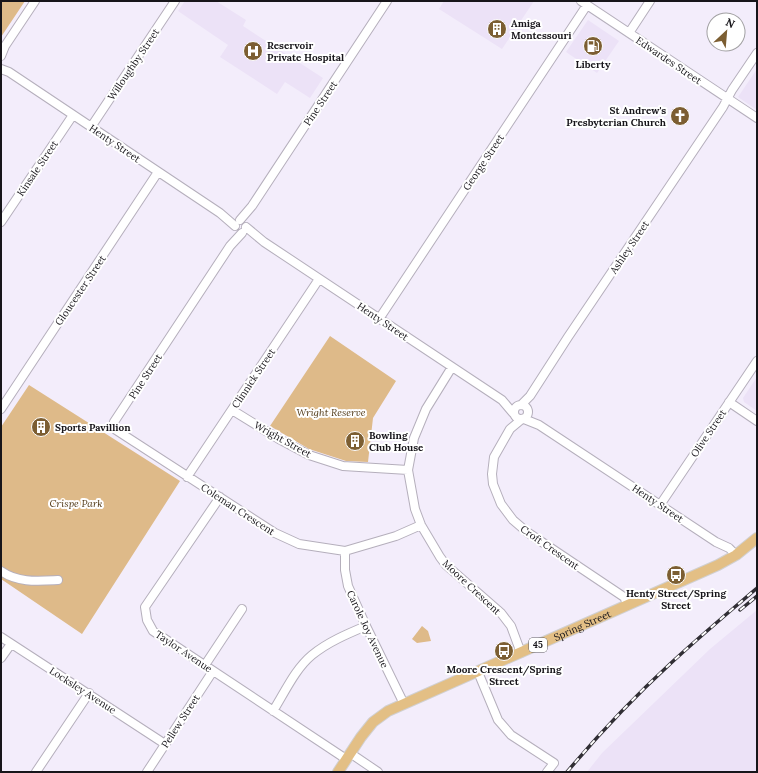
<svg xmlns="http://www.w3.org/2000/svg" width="758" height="773" viewBox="0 0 758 773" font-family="Lora,serif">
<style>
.built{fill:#ece2f7}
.green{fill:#deba89}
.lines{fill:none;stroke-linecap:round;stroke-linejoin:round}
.minor-casing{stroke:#b5afbc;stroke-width:10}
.major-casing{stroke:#d1d0d1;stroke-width:12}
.minor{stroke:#fff;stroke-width:8}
.major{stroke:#e3bf85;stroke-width:10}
.rail-casing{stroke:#302e34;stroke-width:3.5}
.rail{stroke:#fff;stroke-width:2;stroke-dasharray:6;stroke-linecap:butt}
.labels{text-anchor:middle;stroke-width:4;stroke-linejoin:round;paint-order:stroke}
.shield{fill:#fff;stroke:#5d5b5f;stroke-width:1}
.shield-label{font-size:9px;font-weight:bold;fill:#17151a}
.poi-label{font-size:10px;font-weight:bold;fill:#17151a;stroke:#fff;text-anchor:start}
.street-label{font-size:10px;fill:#17151a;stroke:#fff}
.park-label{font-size:10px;font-style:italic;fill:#523a17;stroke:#fff}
</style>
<rect width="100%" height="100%" fill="#f3edfb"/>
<!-- built -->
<path class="built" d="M185,1H216L246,20L243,26L323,78L310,98L285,82L277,94L220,57L228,45L178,11Z
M444,1H534L502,49L439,9Z
M588,20L619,41L597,73L566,52Z
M757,69V110L738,97Z
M757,377V411L744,402L743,398Z
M757,610V772H587L602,753L710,649Z"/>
<!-- green -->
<path class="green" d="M1,1H25L1,37Z
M330,336L396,381L373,418L368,462L346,461L309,449L270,426Z
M29,385L180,481L82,634L1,579V427Z
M422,626L428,631L431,641L417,643L412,639Z"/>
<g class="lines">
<defs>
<path id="minor" d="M581,1L757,118
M629,33L650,1
M1,56L5,46L35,1
M1,69L9,72L220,213L235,226
M91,127L175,1
M240,220L252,206L387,1
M1,222L73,115
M246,227L264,242L502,400L513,413
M242,233L230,246L114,422L113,426L116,430L275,533L299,544L345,551L396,536L421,525
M379,319L587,5
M452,367L426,409L414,438L408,470L415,509L421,525L440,557L446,565L501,613L511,626L521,653
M729,402L757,421
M514 412a7 7 0 1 1 14 0a7 7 0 1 1-14 0Z
M521,405L530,396L568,337L723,107L732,90L757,53
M1,409L158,172
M232,410L279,439L309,455L343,466L408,470
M522,419L510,429L494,457L492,474L493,484L501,504L513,520L527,532L621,595L624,597L628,605
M524,419L539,425L716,542L729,548L736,555
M187,477L319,279
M220,497L145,607L147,620L153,631L346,759
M660,505L757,361
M345,551V570L348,586L366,626L404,704
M1,571C18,583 38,581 58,580
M1,637L165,744
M1,658L11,644
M205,665L242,609
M478,672L498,720L511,735L554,763L547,772
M273,711C285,692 295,669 312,655C328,642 347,634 366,626
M350,753L378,772
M36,772L89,693
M147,772L213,671"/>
<g id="major">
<path id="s1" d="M338,772L361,737L373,722L388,711L718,565L736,555L757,538"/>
</g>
</defs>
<!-- minor casing -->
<use href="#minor" class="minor-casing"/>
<!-- major casing -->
<use href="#major" class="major-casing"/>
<!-- minor -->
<use href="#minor" class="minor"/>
<!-- major -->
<use href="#major" class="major"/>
<defs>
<path id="rail" d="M740,610L757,596
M567,772C599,734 633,698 670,664C698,638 728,613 757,588"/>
</defs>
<!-- rail casing -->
<use href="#rail" class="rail-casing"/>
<!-- rail -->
<use href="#rail" class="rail"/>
</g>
<!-- icons -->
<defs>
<symbol id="building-disc" viewBox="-11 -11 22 22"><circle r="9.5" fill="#7c5e32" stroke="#fff"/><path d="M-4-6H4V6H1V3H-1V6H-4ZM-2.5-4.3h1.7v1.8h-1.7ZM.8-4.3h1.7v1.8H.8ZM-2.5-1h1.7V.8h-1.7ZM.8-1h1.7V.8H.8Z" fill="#fff"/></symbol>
<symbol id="fuel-disc" viewBox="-11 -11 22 22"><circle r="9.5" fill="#7c5e32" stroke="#fff"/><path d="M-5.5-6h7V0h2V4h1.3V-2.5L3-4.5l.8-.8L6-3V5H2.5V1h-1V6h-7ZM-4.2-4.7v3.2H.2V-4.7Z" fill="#fff"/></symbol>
<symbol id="hospital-disc" viewBox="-11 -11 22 22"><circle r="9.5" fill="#7c5e32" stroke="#fff"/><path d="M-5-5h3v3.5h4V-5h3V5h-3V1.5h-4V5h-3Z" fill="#fff"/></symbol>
<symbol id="church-disc" viewBox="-11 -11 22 22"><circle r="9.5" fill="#7c5e32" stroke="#fff"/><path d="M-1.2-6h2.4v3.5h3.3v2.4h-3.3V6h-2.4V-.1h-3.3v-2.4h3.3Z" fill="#fff"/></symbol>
<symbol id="bus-disc" viewBox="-11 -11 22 22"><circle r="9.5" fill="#7c5e32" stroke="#fff"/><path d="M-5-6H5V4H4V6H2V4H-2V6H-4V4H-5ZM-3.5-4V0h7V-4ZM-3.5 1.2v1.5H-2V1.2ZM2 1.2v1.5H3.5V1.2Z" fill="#fff"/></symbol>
</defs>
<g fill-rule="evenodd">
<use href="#building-disc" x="486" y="18" width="22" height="22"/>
<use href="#fuel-disc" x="582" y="35" width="22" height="22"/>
<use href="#hospital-disc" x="242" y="40" width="22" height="22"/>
<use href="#church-disc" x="669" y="105" width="22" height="22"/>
<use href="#building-disc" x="30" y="416" width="22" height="22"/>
<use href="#building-disc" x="344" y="430" width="22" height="22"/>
<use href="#bus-disc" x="665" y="564" width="22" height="22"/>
<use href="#bus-disc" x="493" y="640" width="22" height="22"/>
</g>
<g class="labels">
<!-- shield labels -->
<rect class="shield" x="529" y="638" width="18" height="14" rx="3"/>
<g class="shield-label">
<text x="538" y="648">45</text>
</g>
<!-- poi labels -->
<g class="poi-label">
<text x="511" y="27">Amiga<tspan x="511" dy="12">Montessouri</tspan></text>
<text x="267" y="49">Reservoir<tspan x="267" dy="12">Private Hospital</tspan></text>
<text x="593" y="68" text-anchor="middle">Liberty</text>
<text x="666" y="114" text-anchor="end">St Andrew's<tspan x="666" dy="12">Presbyterian Church</tspan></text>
<text x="55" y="431">Sports Pavillion</text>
<text x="369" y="439">Bowling<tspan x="369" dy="12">Club House</tspan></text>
<text x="676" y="597" text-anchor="middle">Henty Street/Spring<tspan x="676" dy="12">Street</tspan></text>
<text x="504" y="673" text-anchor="middle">Moore Crescent/Spring<tspan x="504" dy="12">Street</tspan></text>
</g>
<!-- street labels -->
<g class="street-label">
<text transform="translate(669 60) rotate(34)" y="4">Edwardes Street</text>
<text transform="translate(133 64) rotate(-56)" y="4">Willoughby Street</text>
<text transform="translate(320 103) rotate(-56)" y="4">Pine Street</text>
<text transform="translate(115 143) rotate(34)" y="4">Henty Street</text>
<text transform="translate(483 162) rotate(-56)" y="4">George Street</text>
<text transform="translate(37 168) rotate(-56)" y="4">Kinsale Street</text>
<text transform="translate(629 247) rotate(-56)" y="4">Ashley Street</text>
<text transform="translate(80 290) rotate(-56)" y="4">Gloucester Street</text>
<text transform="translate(383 321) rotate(34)" y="4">Henty Street</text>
<text transform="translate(145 376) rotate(-57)" y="4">Pine Street</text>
<text transform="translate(253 378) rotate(-56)" y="4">Clinnick Street</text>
<text transform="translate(708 433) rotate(-56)" y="4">Olive Street</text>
<text transform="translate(283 439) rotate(29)" y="4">Wright Street</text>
<text transform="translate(658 503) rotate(34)" y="4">Henty Street</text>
<text transform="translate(238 509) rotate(33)" y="4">Coleman Crescent</text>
<text transform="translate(550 547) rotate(35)" y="4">Croft Crescent</text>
<text transform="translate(472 587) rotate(43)" y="4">Moore Crescent</text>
<text dy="4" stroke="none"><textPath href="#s1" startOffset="292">Spring Street</textPath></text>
<text transform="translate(368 629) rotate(65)" y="4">Carole Joy Avenue</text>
<text transform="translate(184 651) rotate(34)" y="4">Taylor Avenue</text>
<text transform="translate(83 690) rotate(33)" y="4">Locksley Avenue</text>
<text transform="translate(180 721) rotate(-57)" y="4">Pellew Street</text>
</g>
<!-- park labels -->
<g class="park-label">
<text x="331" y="416">Wright Reserve</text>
<text x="76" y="507">Crispe Park</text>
</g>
</g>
<!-- border -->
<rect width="758" height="773" fill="none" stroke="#17151a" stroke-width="4"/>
<!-- north arrow -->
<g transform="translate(726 32) rotate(26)"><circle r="19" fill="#ffffff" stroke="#a2a1a3"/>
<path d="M0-3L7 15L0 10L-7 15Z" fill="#7c5e32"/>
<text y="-6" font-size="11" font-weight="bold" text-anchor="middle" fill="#17151a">N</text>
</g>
</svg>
